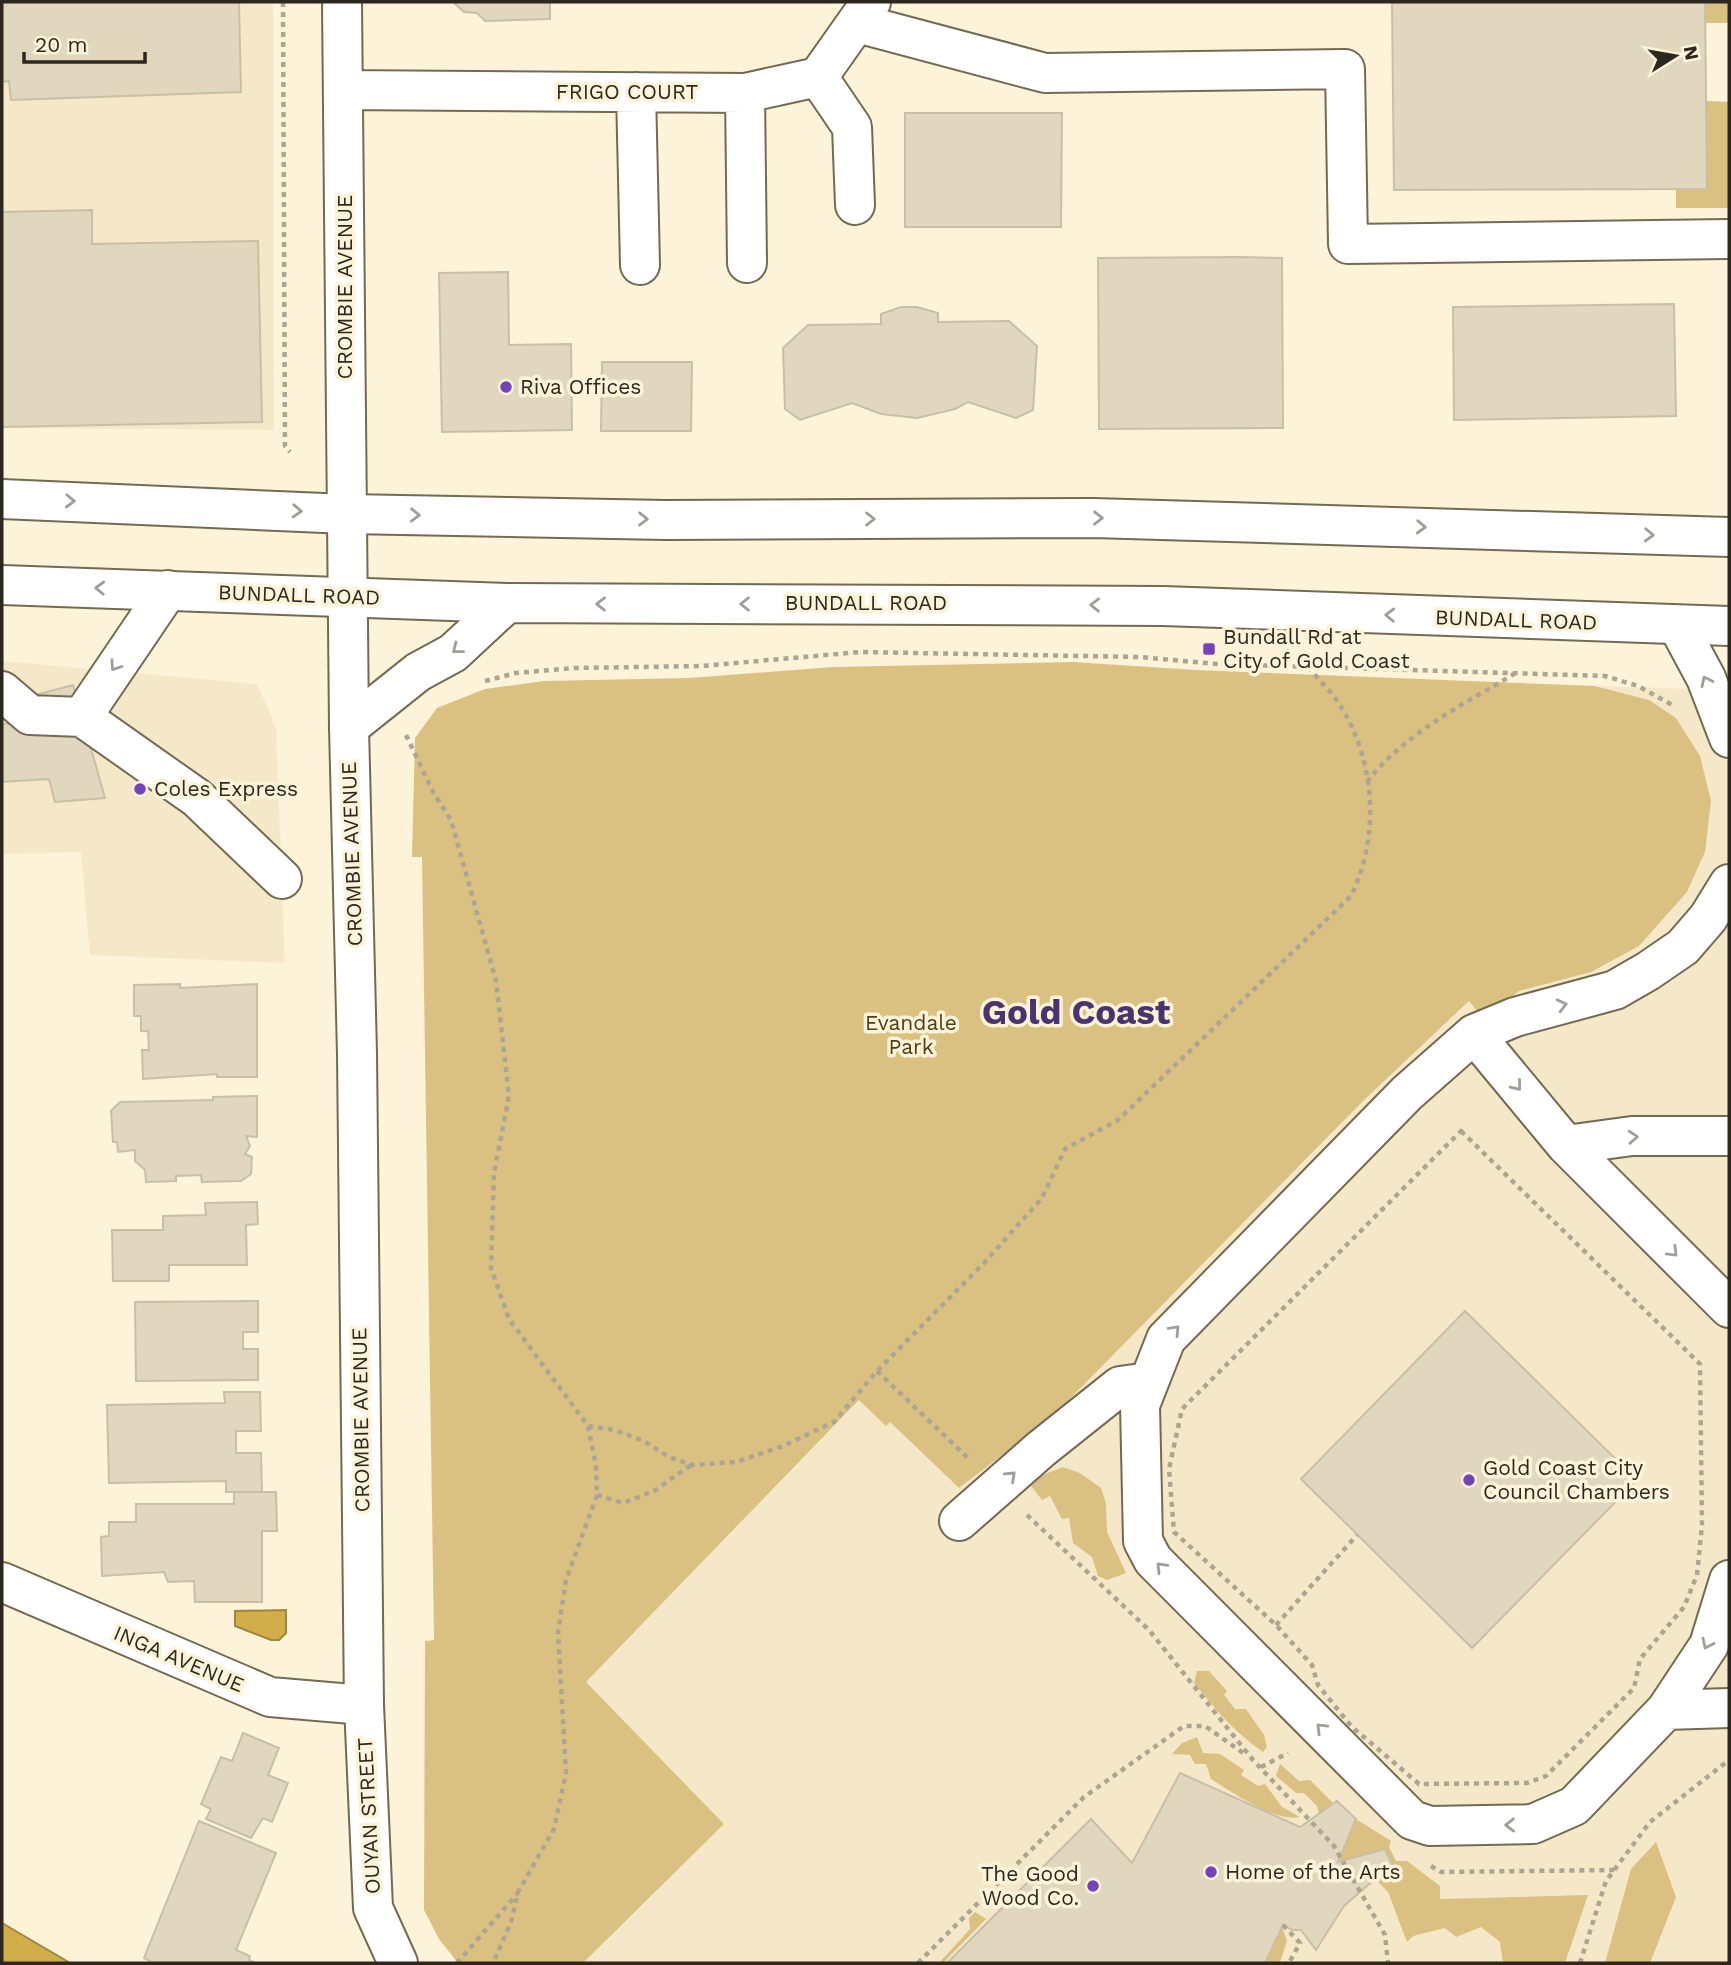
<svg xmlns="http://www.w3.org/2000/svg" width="1731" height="1965" viewBox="0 0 1731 1965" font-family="'Work Sans',sans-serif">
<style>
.built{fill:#f5e8c8}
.green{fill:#dac182}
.water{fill:#d2ae4b;stroke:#a0863e;stroke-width:2}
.building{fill:#e1d7bf;stroke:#c9bfa7;stroke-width:2}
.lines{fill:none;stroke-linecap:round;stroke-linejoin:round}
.minor-casing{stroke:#736a54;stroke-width:42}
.major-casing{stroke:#736a54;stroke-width:42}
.path{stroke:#aca591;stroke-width:4.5;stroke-dasharray:5 5;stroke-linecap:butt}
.minor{stroke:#fff;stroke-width:38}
.major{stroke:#fff;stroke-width:38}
.oneway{stroke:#a09e9a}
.poi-dot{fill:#7442b9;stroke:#fdf3d9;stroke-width:2.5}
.labels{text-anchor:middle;stroke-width:7;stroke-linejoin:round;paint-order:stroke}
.street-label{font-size:21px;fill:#2c281f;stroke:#fdf3d9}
.poi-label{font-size:21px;fill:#2c281f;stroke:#fdf3d9;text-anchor:start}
.park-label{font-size:21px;fill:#4d3e15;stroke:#fdf3d9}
.town-label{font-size:35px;font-weight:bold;fill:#4a336f;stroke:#fdf3d9}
</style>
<rect width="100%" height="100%" fill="#fdf3d9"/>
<!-- built -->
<path class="built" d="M2,2H273L274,430L2,428Z
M2,661L257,684L276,727L285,963L90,955L81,852L2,854Z
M1595,686L1729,690V1963H583L724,1824L586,1682L860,1400L885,1425L890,1421L959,1488L1052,1417L1363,1101L1469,1001L1484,1018L1519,991L1591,972L1639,946L1687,892L1705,852L1649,700Z"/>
<!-- green -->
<path class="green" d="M1705,2H1729V23H1706Z
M1707,101L1729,102V208H1676V189H1707Z
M1073,662L1196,670L1595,686L1649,700L1676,718L1700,756L1711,801L1705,852L1687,892L1639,946L1591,972L1519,991L1484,1019L1469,1001L1363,1101L1052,1417L959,1488L890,1422L886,1426L859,1400L586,1682L724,1824L583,1963H458L439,1939L424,1910L425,1641L434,1640L422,857H412L415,738L437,708L485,689L544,681L689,678L833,667Z
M1063,1467L1080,1473L1101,1488L1106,1503L1107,1532L1126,1573L1107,1580L1098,1576L1092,1557L1073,1543L1069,1518L1062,1519L1050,1496L1042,1500L1027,1481Z
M1197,1671H1209L1227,1691L1224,1695L1235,1709H1246L1264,1735L1267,1747L1263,1752C1235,1733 1215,1709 1194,1683Z
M1197,1737L1203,1753L1220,1754L1244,1770L1241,1775L1258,1786L1265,1784L1282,1807L1300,1817C1276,1823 1232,1792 1211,1779L1206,1764H1195L1190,1755L1172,1754L1182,1743Z
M1280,1764L1299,1781L1310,1780L1333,1803L1319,1814L1317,1806L1304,1793H1296L1276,1776Z
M1356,1819L1391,1841L1389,1847L1396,1861H1407L1440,1886V1899L1588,1895L1565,1963H1503L1500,1942L1481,1927L1456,1937L1445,1928L1413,1936L1407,1942L1388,1892L1376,1880L1392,1864L1385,1849L1338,1862Z
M1656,1842L1676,1897L1650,1963H1605L1631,1869Z
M975,1912L986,1919L943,1963H939L970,1929L969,1918Z
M1282,1927L1287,1941L1280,1962L1265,1963Z"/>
<!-- water -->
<path class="water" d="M286,1610V1633L279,1640H271L235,1626V1611Z
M2,1923L70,1963H2Z"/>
<!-- building -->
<path class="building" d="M2,2H239L241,92L11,100L9,81L2,82Z
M453,2H550V19L485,21L477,13L464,12Z
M1392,2H1705L1707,189L1394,190Z
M905,113H1062L1061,227H905Z
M92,210V244L258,241L262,422L2,427V212Z
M1239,257L1282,258L1283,428L1099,429L1098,258Z
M508,272L509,345L571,344L572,430L442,432L439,273Z
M1674,304L1676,416L1454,420L1453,307Z
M901,307H917L938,313V322L1009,321L1037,346L1033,410L1016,418L968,402L955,409L917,418L881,414L852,403L800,420L785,409L783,348L808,325L881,324V314Z
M602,362H692L691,431H601Z
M73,685L105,798L55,802L49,779L2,782V724L31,723L24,698Z
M180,984V988L257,984V1077H217V1074L143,1079L142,1050H149L148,1031H141V1016H134V985Z
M257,1096V1137L246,1136L250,1146L245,1154L252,1157L251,1174L241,1181L202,1182L201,1175L176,1176V1181L146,1182L145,1170L135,1161V1150L118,1152L117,1142H113L111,1111L120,1102L213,1100V1097Z
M257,1202L258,1224L246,1225L247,1265H169V1281H113L112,1230H163V1216L206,1215L205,1203Z
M258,1301V1332H243V1349H258V1380L136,1381L135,1302Z
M1465,1311L1637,1480L1472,1648L1301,1479Z
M224,1392H260L261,1431H236V1453H261L262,1492H226V1481L109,1483L107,1405L225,1403Z
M234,1492H276L277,1531H262V1602H195L194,1581L168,1582L164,1572L102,1576L101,1537L109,1536V1522H136V1504H234Z
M243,1733L279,1748L268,1775L288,1783L272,1822L263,1818L251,1838L206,1819L211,1809L201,1804L221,1757L232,1761Z
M1180,1773L1300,1827L1337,1801L1356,1819L1338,1862L1385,1849L1392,1864L1344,1906L1316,1950L1301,1930H1292L1283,1925L1265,1963H947L1091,1819L1132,1863Z
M199,1821L276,1853L236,1950L250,1956L249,1960L255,1963H149L150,1961L144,1958Z"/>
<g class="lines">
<defs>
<path id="minor" d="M342,2L349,727L357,1054L364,1705L373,1908L398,1963
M857,23L1045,73L1345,69L1348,244L1729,239
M818,77L852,127L855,205
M343,90L745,93L818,77L871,2
M636,92L640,265
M745,93L747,263
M1678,626L1706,678L1729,738
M2,691L30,715L82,717L197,798L282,879
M82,717L168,590
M1729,884L1708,918L1683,947L1648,971L1615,990L1515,1017L1474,1034L1407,1093L1166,1339L1140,1405L1143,1541L1153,1560L1412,1820L1430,1826L1533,1824L1574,1806L1666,1710L1709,1645L1729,1580
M1474,1034L1566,1145L1729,1308
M1566,1145L1632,1136H1729
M959,1521L1041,1449L1120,1386L1149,1382
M2,1582L270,1697L364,1705
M1666,1710L1729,1708"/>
<path id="major" d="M2,499L347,514L666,520L1093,518L1729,537
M2,585L507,603L1163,606L1729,626
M349,727L418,672L453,653L507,603"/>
</defs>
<!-- minor casing -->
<use href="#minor" class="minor-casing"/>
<!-- major casing -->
<use href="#major" class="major-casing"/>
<!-- path -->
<path class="path" d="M283,2L285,446L290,452
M485,681L516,673L574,668L702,666L860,652L1139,657L1217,664L1605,676L1638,686L1674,706
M406,735L433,792L451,820L496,981L509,1096L494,1173L491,1268L509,1319L588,1426L596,1466L597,1495L566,1580L558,1632L566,1773L554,1829L518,1892L511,1922L493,1963
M1367,782C1404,734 1462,705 1514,674
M1461,1131L1700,1364L1702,1525L1697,1575L1684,1607L1640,1659L1634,1688L1546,1776L1527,1783L1419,1784L1351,1726L1318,1685L1312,1665L1276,1625L1174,1532L1169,1469L1182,1409Z
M877,1371L970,1460
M588,1426L614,1430L644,1441L669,1457L692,1465L736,1462L783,1446L834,1422L877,1371L985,1262L1042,1198L1065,1149L1118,1120L1351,896C1381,835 1375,758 1338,702C1329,689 1316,677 1306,665
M597,1495L623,1503L654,1491L691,1465
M1027,1515L1149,1630L1253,1760L1334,1846L1385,1935L1388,1963
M1276,1625L1357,1535
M1261,1767L1288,1753
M1431,1866L1441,1872L1614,1870
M1283,1925L1300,1943L1289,1963
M457,1963L518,1893
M918,1963L1084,1797L1184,1726H1205L1246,1755
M1580,1963L1606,1881L1650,1822L1729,1760"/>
<!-- minor -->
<use href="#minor" class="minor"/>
<!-- major -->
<use href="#major" class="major"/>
</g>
<!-- one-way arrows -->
<defs><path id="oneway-chevron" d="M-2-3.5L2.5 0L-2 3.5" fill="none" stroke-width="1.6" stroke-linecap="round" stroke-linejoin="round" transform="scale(1.75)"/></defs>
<g class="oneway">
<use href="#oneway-chevron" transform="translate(70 501) rotate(2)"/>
<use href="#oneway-chevron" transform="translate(297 511) rotate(3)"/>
<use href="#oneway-chevron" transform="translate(415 515) rotate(1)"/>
<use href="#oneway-chevron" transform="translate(1098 518) rotate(1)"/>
<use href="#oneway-chevron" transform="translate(643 519) rotate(1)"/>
<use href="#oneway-chevron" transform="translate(870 519)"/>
<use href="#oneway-chevron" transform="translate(1421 527) rotate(2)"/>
<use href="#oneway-chevron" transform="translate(1649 535) rotate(2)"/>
<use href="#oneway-chevron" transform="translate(100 588) rotate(-178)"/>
<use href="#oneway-chevron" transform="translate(601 604) rotate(-179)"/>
<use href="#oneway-chevron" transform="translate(745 604) rotate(180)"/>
<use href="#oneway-chevron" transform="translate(1095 605) rotate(-179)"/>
<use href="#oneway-chevron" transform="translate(1390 615) rotate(-178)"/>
<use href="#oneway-chevron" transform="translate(457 649) rotate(142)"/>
<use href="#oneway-chevron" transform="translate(115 666) rotate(124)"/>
<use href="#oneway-chevron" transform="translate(1706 681) rotate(-116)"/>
<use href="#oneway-chevron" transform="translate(1562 1005) rotate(-14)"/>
<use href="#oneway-chevron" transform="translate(1517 1086) rotate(51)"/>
<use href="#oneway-chevron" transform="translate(1633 1137) rotate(-4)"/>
<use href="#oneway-chevron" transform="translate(1673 1252) rotate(45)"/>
<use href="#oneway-chevron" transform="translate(1175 1330) rotate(-46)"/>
<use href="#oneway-chevron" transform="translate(1011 1476) rotate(-43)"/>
<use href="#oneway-chevron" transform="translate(1161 1567) rotate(-134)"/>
<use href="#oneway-chevron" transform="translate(1707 1644) rotate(116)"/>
<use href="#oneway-chevron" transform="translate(1321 1728) rotate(-135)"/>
<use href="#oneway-chevron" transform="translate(1510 1825) rotate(179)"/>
</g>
<!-- markers -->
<g class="poi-dot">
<circle cx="506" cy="387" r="7"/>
<rect x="1202" y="642" width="14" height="14" rx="3.5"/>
<circle cx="140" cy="789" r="7"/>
<circle cx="1469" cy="1480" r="7"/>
<circle cx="1211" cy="1872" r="7"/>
<circle cx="1093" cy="1886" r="7"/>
</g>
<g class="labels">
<!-- street labels -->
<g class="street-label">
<text x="627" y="99">FRIGO COURT</text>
<text transform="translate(345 287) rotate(-90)" y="7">CROMBIE AVENUE</text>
<text transform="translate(299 595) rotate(2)" y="7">BUNDALL ROAD</text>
<text x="866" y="610">BUNDALL ROAD</text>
<text transform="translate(1516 620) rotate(2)" y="7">BUNDALL ROAD</text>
<text transform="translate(352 854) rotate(-92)" y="7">CROMBIE AVENUE</text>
<text transform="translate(361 1420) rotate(-91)" y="7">CROMBIE AVENUE</text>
<text transform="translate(179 1659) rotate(23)" y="7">INGA AVENUE</text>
<text transform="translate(369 1816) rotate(-93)" y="7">OUYAN STREET</text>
</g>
<!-- poi labels -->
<g class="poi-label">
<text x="520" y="394">Riva Offices</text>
<text x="1223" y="644">Bundall Rd at<tspan x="1223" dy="24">City of Gold Coast</tspan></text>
<text x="154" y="796">Coles Express</text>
<text x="1483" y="1475">Gold Coast City<tspan x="1483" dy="24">Council Chambers</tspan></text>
<text x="1225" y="1879">Home of the Arts</text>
<text x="1079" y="1881" text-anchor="end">The Good<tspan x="1079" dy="24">Wood Co.</tspan></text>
</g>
<!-- park labels -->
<g class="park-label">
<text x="911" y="1030">Evandale<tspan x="911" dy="24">Park</tspan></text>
</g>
<!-- town labels -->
<g class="town-label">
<text x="1076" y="1024">Gold Coast</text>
</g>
</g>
<!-- border -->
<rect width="1731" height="1965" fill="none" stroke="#2c281f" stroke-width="7"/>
<!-- north arrow -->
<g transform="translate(1675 56) rotate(79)" stroke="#fdf3d9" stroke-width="5" paint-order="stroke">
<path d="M0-5L12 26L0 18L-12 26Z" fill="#2c281f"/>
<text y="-10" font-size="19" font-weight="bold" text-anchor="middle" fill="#2c281f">N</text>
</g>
<!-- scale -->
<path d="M24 52v10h121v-10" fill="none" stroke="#2c281f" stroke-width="3.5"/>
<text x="35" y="52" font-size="21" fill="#2c281f" stroke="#fdf3d9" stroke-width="5" paint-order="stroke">20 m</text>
</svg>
